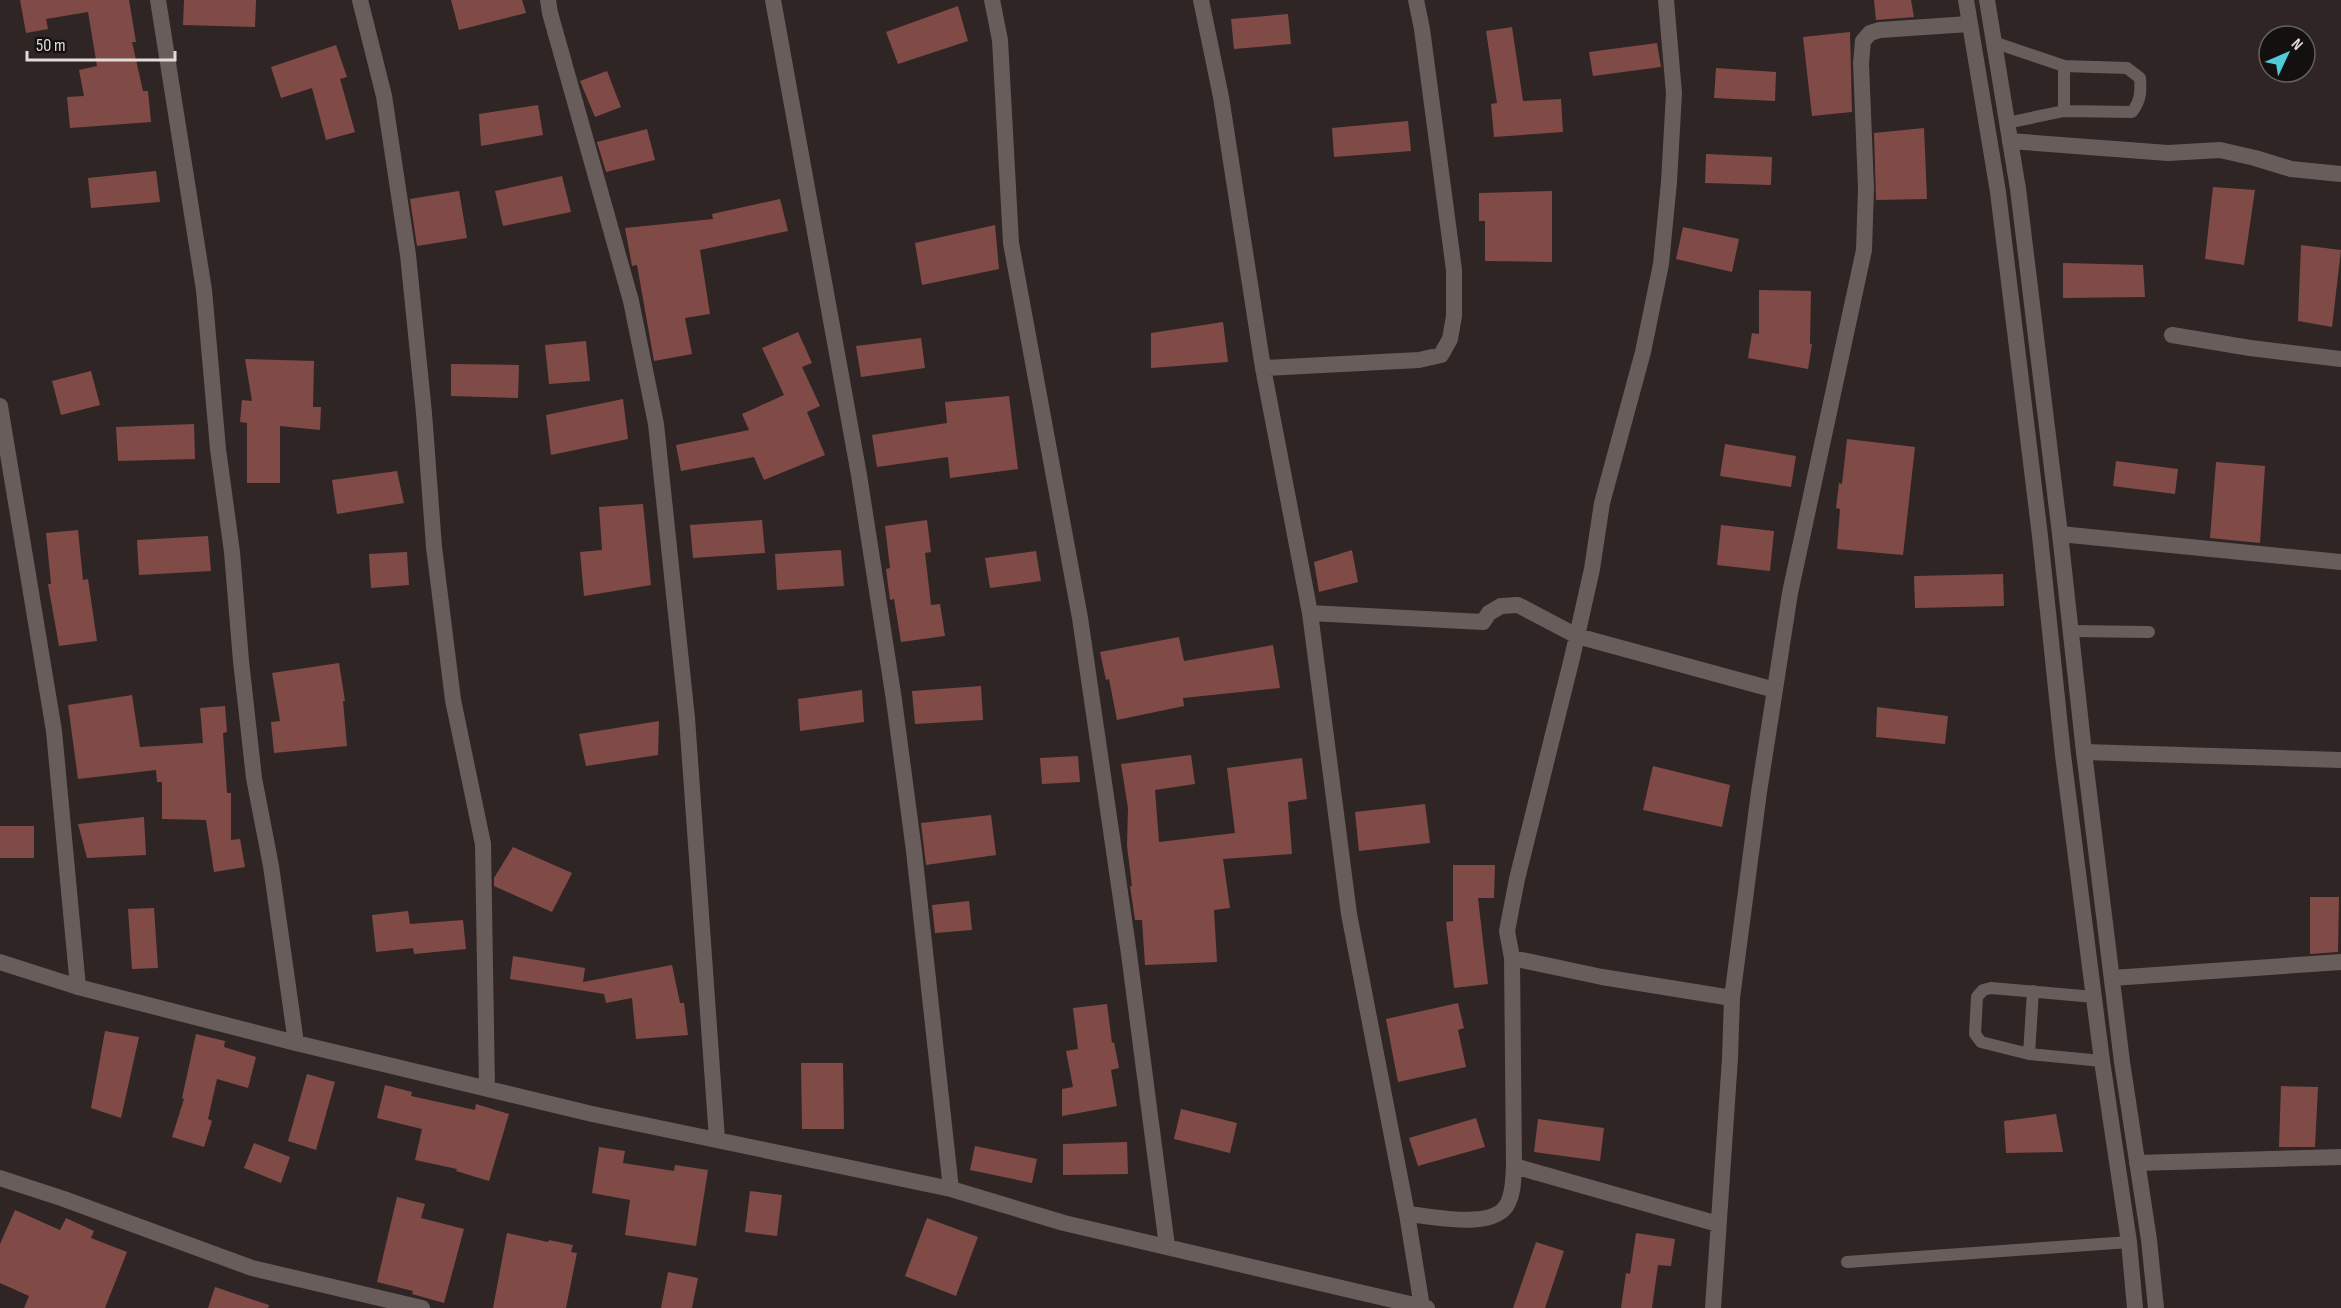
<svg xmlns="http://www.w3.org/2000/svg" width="2341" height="1308" viewBox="0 0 2341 1308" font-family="'Sofia Sans Condensed',sans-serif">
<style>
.building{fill:#804b46}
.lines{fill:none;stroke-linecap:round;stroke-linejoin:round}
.service{stroke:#685d5b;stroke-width:12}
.minor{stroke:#685d5b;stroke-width:16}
.tertiary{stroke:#685d5b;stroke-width:16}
</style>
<rect width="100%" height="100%" fill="#2f2524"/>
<!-- building -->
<path class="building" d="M20,0H129L136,42H132L143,91H148L151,122L70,128L67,97L84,96L79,70L97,66L88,12L46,19L48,29L26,33Z
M184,0H256L255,27L183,25Z
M451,0H522L526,13L459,30Z
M1874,0H1911L1914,17L1876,20Z
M958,6L968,41L898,64L886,32Z
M1288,14L1291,44L1234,49L1231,19Z
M1512,27L1523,101L1561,99L1563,132L1494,137L1491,104L1497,103L1486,31Z
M1850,32L1852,112L1812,116L1803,37Z
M1657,43L1661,67L1593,76L1589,52Z
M336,45L347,77L340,79L355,132L326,140L312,88L281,98L271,67Z
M1716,68L1776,72L1775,101L1714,98Z
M607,71L621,107L595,117L580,81Z
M538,105L543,135L481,146L479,114Z
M1408,121L1411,151L1334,157L1332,128Z
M1924,128L1927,199L1876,200L1874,133Z
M647,129L655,160L606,172L597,142Z
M1706,154L1772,157L1771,185L1705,183Z
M156,171L160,202L91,208L88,178Z
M562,176L571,212L503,226L495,191Z
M2213,187L2255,190L2244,265L2205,259Z
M459,191L467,238L417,246L410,199Z
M1552,191V262L1485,261V221H1479V193Z
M780,199L788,231L700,250L710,314L685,318L692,354L654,361L637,265L632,266L625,228L713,219L712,214Z
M995,225L999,269L922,285L915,243Z
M1683,227L1739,239L1732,272L1676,259Z
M2301,245L2341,250L2332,327L2298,321Z
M2063,263L2143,265L2145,297L2063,298Z
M1759,290L1811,291L1810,344H1812L1808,369L1748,358L1752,333L1759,334Z
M1223,322L1228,362L1151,368V333Z
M798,332L812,363L802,367L820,406L807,412L825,455L764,480L754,457L681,471L676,445L749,430L742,414L784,395L762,348Z
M921,338L925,368L861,377L856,346Z
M586,341L590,381L549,384L545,345Z
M245,359L314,361L313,407H321L320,430L280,426V483H247V423L240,422L242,400L252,401Z
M451,364L519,365L518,398L451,396Z
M91,371L100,405L61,415L52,381Z
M1009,396L1018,469L950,478L948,457L877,467L872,435L947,423L945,402Z
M623,399L628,439L551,455L546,415Z
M194,424L195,459L118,461L116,427Z
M1847,439L1915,447L1903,555L1837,549L1840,509L1836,508L1839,483L1842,484Z
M1725,444L1796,456L1791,487L1720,476Z
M2116,461L2178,469L2175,494L2113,486Z
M2216,462L2265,466L2260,543L2210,538Z
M397,471L404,503L337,514L332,480Z
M643,504L651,585L584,596L580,552L602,550L599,507Z
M762,520L765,553L693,558L690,525Z
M927,520L931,552L925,553L931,605L940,604L945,636L901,642L894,599L890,600L886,569L890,568L885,526Z
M1721,525L1774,531L1770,571L1717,565Z
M78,530L83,580L88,579L97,641L59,646L48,584H51L46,533Z
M208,536L211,571L139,575L137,540Z
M841,550L844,586L777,590L775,554Z
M1352,550L1358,582L1319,592L1314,562Z
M1036,551L1041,581L990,588L985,558Z
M407,552L409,585L371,588L369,554Z
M2003,574L2004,606L1915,608L1914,576Z
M1179,637L1184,661L1273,645L1280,688L1183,698L1184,706L1117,720L1109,679L1106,680L1100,652Z
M339,663L345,701H343L347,746L274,753L271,722L280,721L272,673Z
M981,686L983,720L915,724L912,691Z
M862,690L864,722L800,731L798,699Z
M132,695L140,747L203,743L200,708L225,706L227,732L223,733L227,793H231V840L240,839L245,867L214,872L206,820L162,819V782H157L156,770L78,779L68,705Z
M1877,707L1948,716L1945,744L1876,737Z
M659,721L658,755L586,766L579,734Z
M1191,755L1195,784L1155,790L1159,842L1235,833L1227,768L1302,758L1307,799L1288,802L1292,854L1223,859L1230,908L1214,910L1217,962L1145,965L1142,920H1135L1130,886H1132L1127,846L1128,808L1121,764Z
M1078,756L1080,782L1042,784L1040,758Z
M1653,766L1730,785L1722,827L1643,810Z
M1425,804L1430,843L1359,851L1355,812Z
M991,815L996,855L926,865L921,823Z
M144,817L146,855L87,858L78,824Z
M0,826H34V858H0Z
M513,847L572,873L552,912L494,886V878Z
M1453,865H1495L1494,898H1478L1488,984L1454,988L1446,922L1453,921Z
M2310,897H2339L2338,952L2310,954Z
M969,901L972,930L935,933L932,905Z
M154,908L158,968L132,969L128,909Z
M408,911L410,924L463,920L466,949L414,954L413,948L376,952L372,915Z
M513,956L585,968L583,982L672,965L680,1003H684L688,1035L636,1039L632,998L606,1003L604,994L510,979Z
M1458,1003L1464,1028L1458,1030L1466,1067L1398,1082L1386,1019Z
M1107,1004L1112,1043L1114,1042L1119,1068L1111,1070L1117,1106L1062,1116V1089L1073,1087L1066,1051L1078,1049L1073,1008Z
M105,1031L139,1037L121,1118L91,1108Z
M196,1034L225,1041L224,1047L256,1057L248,1088L217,1079L208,1119L212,1121L204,1147L172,1137L184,1099L182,1098Z
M801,1063H843L844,1129H802Z
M307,1074L335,1082L316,1150L288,1141Z
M385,1085L412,1092L411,1096L475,1110L476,1104L509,1114L489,1181L456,1171L457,1169L415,1160L422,1129L377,1118Z
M2281,1086L2318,1087L2315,1147H2279Z
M1181,1109L1237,1123L1230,1153L1174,1139Z
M2056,1114L2063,1152L2006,1153L2004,1121Z
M1476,1118L1485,1147L1418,1166L1409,1138Z
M1538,1119L1604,1128L1600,1161L1534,1152Z
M1127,1142L1128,1174L1063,1175V1144Z
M254,1143L290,1157L281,1183L244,1168Z
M975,1146L1037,1159L1032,1183L970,1170Z
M599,1147L625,1151L623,1163L674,1171L675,1165L708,1170L696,1246L625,1235L630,1200L592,1193Z
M750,1191L782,1195L777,1236L745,1232Z
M397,1197L425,1204L421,1218L464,1229L444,1303L412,1294L413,1291L377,1282Z
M15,1210L60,1230L66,1218L94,1231L91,1238L127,1252L105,1308H24L29,1296L0,1283V1244Z
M927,1218L978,1237L956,1296L905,1276Z
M507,1233L548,1242L549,1240L573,1245L571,1252L577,1253L566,1308H493Z
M1636,1233L1675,1239L1671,1266L1658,1265L1652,1308H1621L1626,1273L1630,1274Z
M1536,1242L1564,1251L1545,1308H1513Z
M668,1272L698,1278L692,1308H661Z
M215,1287L269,1305L268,1308H208Z"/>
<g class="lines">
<!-- service -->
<path class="service" d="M1993,42L2064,66L2127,68L2140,78C2141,92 2141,100 2132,112L2064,111L2007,123
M2064,66V111
M2071,631L2149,632
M2094,997L1991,988L1983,990L1977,997L1975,1034L1981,1042L2029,1054L2102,1061
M2029,1054L2033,991
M1847,1262L2129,1242"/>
<!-- minor -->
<path class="minor" d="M158,0L204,290L218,449L232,552L241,661L254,778L271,866L296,1043
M360,0L384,96L408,255L424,413L434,547L453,700L483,844L487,1088
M548,0L550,13L631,301L656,424L687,718L717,1139
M773,0L859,475L894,700L914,851L951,1189
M992,0L1000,40L1011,243L1080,618L1129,954L1167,1246
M1201,0L1221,97L1263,368L1310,613L1349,914L1407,1214L1422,1307
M1666,0L1674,93L1669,182L1661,264L1643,352L1602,503L1592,569L1572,658L1517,879L1507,931L1512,958L1602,977L1732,998
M2010,141L2168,153L2220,150L2255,158L2291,169L2341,174
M2172,335L2250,348L2341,359
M1263,368L1419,360L1441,355L1450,339L1454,316V270L1422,29L1416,0
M0,406L54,731L78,987
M2060,534L2341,562
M1310,613L1483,622L1489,613L1501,606L1518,605L1577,636L1775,690
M2084,752L2341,760
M1512,958L1514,1166L1718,1224
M0,962L78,987L296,1043L592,1114L951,1189L1064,1223L1427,1308
M2112,978L2341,962
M2137,1163L2341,1157
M0,1178L64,1199L252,1268L422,1308
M1407,1214C1433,1216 1495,1231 1508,1203C1514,1191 1513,1178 1514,1166
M1713,1308L1730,1058L1732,998L1759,792L1790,593L1864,250L1866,188L1861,63L1863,41L1870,33L1880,30L1969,24"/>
<!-- tertiary -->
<path class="tertiary" d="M1966,0L1998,192L2040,536L2063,755L2102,1061L2129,1242L2135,1308
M1987,0L2018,189L2060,534L2084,752L2122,1062L2149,1240L2156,1308"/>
</g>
<!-- north arrow -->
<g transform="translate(2287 54) rotate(46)"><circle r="28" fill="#14100f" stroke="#666160" stroke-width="1.5"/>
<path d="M0-4.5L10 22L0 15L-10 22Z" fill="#52cbd9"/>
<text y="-9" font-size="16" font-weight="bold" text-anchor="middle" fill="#e2dbda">N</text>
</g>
<!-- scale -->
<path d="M27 51v9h148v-9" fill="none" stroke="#e2dbda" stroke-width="3"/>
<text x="36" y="51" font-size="18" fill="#e2dbda" stroke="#14100f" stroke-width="4.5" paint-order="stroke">50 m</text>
</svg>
